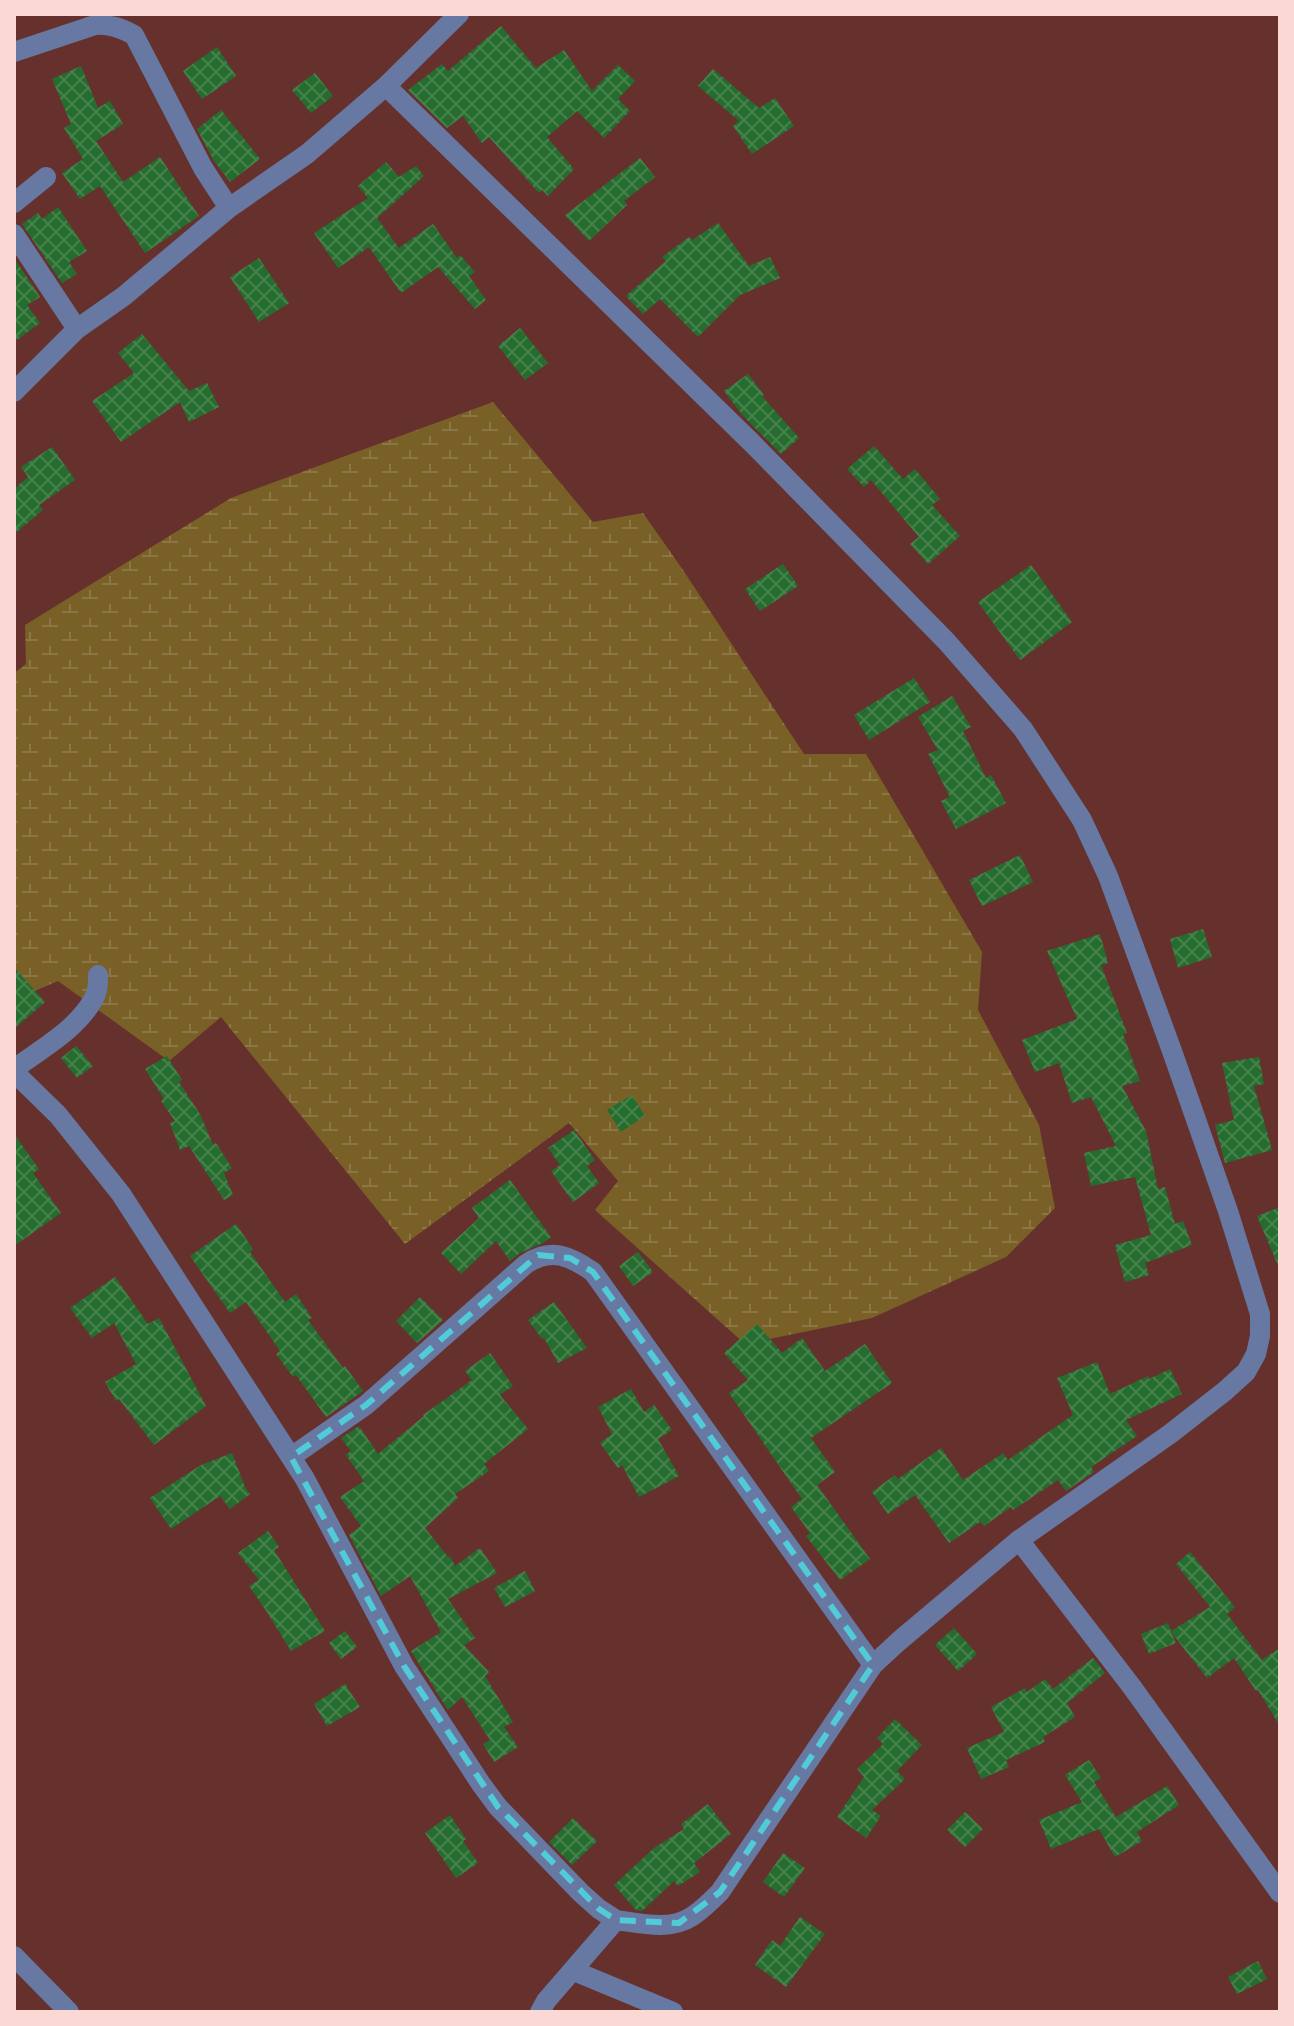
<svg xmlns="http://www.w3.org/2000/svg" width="1294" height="2026" viewBox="0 0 1294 2026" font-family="'Exo 2',sans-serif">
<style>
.wetland{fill:url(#wetland-marsh)}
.building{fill:url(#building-cross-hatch)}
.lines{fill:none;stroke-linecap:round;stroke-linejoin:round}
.minor{stroke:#6779a2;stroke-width:20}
.marked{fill:none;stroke:#52cbd9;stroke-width:6;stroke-dasharray:16 10;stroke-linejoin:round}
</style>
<defs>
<pattern id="wetland-marsh" width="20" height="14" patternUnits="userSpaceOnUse" patternTransform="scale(2)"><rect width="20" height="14" fill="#796027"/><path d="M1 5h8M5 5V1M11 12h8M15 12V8" fill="none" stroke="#8d7645"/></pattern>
<pattern id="building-cross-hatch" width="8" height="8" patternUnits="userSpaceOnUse" patternTransform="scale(2)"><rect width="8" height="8" fill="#256d2f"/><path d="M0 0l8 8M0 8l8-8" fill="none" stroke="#46814c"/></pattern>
</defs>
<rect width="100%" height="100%" fill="#66312d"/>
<!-- wetland -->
<path class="wetland" d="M493,402L593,522L643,513L683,570L804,754H866L982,952L978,1010L1039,1125L1055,1208L1006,1257L872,1318L745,1344L595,1210L618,1181L569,1123L405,1244L221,1017L169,1061L58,981L14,1000V673L26,664L25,625L231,498Z"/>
<!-- building -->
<path class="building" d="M501,26L536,68L564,50L592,91L618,65L635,81L618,99L630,111L604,138L577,111L547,137L574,169L548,196L542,190L539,193L489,137L482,143L463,116L447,128L408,90L442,64L448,71Z
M217,47L236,76L202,99L183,71Z
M81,66L98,108L110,101L123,124L96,141L123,182L160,157L199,216L145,253L100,186L80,199L62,173L83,159L64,128L71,124L52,79Z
M713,69L759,108L775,98L794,126L752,154L733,126L739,121L698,86Z
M315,73L333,96L311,113L292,90Z
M221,110L260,159L230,182L214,161L197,129Z
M640,158L655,177L624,201L627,205L589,241L565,215Z
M386,162L399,177L416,166L424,176L377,218L399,248L433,224L457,258L460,255L475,272L469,276L486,300L475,309L438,267L401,293L369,247L338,268L314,233L368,198L358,186Z
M58,207L87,251L69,262L77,274L62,283L22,224L38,213L42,219Z
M718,223L749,266L770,257L780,278L740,295L698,337L660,299L643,314L626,296L666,261L662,257L689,237L692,240Z
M14,258L40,297L27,305L40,323L14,342Z
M259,258L289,303L259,322L230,277Z
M520,328L548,363L525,380L498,346Z
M142,334L189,391L207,383L219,407L189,422L180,402L121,442L92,401L134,373L118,353Z
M748,374L764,395L762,396L799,438L781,454L744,417L724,391Z
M874,446L903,479L915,469L940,499L932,505L960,536L928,564L910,544L919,537L871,480L864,487L847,469Z
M52,447L75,480L39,505L43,510L14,534V489L28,477L21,467Z
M783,564L798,586L760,611L745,589Z
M1031,565L1072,622L1020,660L978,602Z
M914,678L930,702L869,740L854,715Z
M952,696L971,727L963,731L986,778L991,775L1006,803L956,829L941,801L950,797L928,754L938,750L918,717Z
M1020,855L1033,882L982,906L969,880Z
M1203,929L1212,957L1178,968L1170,939Z
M1100,934L1108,963L1101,965L1127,1033L1123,1034L1140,1081L1122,1086L1146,1131L1158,1189L1165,1187L1175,1224L1183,1221L1192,1245L1145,1263L1149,1275L1125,1282L1115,1245L1151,1235L1135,1177L1091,1186L1084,1153L1116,1146L1091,1097L1072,1103L1059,1063L1035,1072L1022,1040L1077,1019L1047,951Z
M14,967L45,1002L14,1029Z
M76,1046L93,1066L77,1078L61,1058Z
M167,1056L182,1080L179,1082L200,1114L213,1145L216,1143L232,1168L224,1173L233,1195L224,1200L189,1146L180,1150L170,1123L175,1121L161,1101L164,1099L145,1069Z
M1259,1057L1264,1084L1254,1086L1272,1150L1225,1163L1215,1125L1234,1120L1222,1063Z
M632,1095L645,1116L621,1132L607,1110Z
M574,1130L595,1160L587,1166L599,1183L573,1202L551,1171L560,1165L548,1148Z
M14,1134L39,1169L33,1173L61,1213L14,1246Z
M510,1180L551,1237L543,1243L520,1253L510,1261L496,1241L461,1274L441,1253L479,1218L472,1208Z
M1280,1207V1270L1257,1216Z
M236,1224L253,1249L250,1252L285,1302L296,1294L312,1318L308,1320L343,1368L345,1366L363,1391L326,1417L296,1375L293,1377L276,1354L280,1351L246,1302L230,1313L190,1256Z
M638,1252L653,1272L633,1286L619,1266Z
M115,1277L148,1324L159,1318L206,1406L154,1445L119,1399L116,1401L105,1382L136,1364L114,1323L92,1338L70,1308Z
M420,1297L443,1320L417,1343L396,1321Z
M554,1302L587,1348L558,1363L544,1338L542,1339L528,1320Z
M757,1324L782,1353L802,1338L825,1371L865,1344L892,1383L811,1438L835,1472L817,1485L870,1559L840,1580L806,1536L810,1533L791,1507L802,1499L729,1393L748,1380L724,1353Z
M490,1353L513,1386L500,1395L528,1429L484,1464L489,1471L455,1494L458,1498L425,1528L448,1557L450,1556L455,1566L480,1548L497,1573L448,1599L475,1638L464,1645L489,1672L485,1676L513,1722L504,1727L518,1747L494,1762L483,1744L490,1740L462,1697L448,1710L411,1651L441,1632L410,1576L381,1596L349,1535L361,1526L340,1497L364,1481L346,1455L351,1451L341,1438L359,1426L378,1454L424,1416L423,1415L472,1380L465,1371Z
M1097,1362L1110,1394L1148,1376L1149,1379L1170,1369L1182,1394L1126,1420L1137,1436L1091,1467L1094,1472L1066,1491L1058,1480L1013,1510L1011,1507L984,1526L980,1522L949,1543L915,1495L888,1514L872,1492L895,1475L898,1479L941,1448L963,1480L1003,1453L1008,1460L1073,1415L1057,1378Z
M631,1389L644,1412L654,1405L672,1430L658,1439L679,1476L639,1497L622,1465L618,1468L600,1443L612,1434L598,1407Z
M232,1453L245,1487L250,1494L230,1509L220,1496L171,1529L150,1498L201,1465Z
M268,1531L279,1547L274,1550L325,1631L291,1651L265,1609L249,1586L259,1580L238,1553Z
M1190,1552L1235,1607L1227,1614L1262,1660L1280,1648V1726L1258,1690L1256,1691L1234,1658L1207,1678L1171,1632L1176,1643L1149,1654L1141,1634L1168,1623L1171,1631L1210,1607L1176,1564Z
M525,1571L535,1591L505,1607L494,1588Z
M954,1628L977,1654L958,1671L935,1645Z
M345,1631L357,1647L341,1659L329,1643Z
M1093,1658L1105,1673L1067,1703L1075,1717L1043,1737L1045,1742L1006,1760L1009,1767L981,1779L967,1748L1004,1732L991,1707L1025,1688L1027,1692L1045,1679L1053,1689Z
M345,1684L360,1707L327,1726L314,1704Z
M895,1719L922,1745L897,1771L905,1779L872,1810L881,1816L866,1838L837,1817L864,1777L857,1769L883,1744L877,1738Z
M1089,1760L1101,1778L1094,1782L1116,1817L1167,1786L1179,1805L1137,1832L1142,1841L1115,1857L1099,1829L1051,1849L1039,1820L1082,1802L1065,1775Z
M708,1804L731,1834L694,1863L700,1872L678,1886L674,1881L642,1911L636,1910L614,1885L654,1848L684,1829L681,1824Z
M965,1812L983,1829L965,1847L947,1830Z
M450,1815L466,1839L463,1841L478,1863L456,1878L425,1833Z
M573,1818L597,1841L572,1865L549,1842Z
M783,1853L805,1868L784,1897L763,1882Z
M800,1917L825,1934L786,1987L755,1965L772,1940L780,1946Z
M1258,1961L1267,1979L1237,1994L1228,1977Z"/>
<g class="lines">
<!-- minor -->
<path class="minor" d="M14,52L95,25C110,24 121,28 134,35L203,168L229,208
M386,86L752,443L947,642L1023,729L1082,820L1108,876L1172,1051L1228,1211L1260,1314V1336L1256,1354L1246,1372L1225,1391L1170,1434L1019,1540L899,1641L873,1665L720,1892C711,1901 701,1911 691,1917C670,1931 639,1923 616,1920L546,2001L540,2012
M14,203L46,177
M14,234L77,329
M14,392L77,329L124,296L229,208L307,154L386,86L459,14
M14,1069C41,1049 76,1030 93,1000C98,992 98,984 98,975
M14,1072L58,1115L121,1194L305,1479L404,1666L481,1784L498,1807L581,1893L599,1909L616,1920
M291,1457L366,1405L526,1264C551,1247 570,1256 593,1272L873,1665
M1019,1540L1132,1687L1280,1893
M14,1956L69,2012
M574,1971L673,2012"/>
</g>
<!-- marked area -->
<path class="marked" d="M538,1255L570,1258L593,1272L873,1665L720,1892L679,1923L616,1920L599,1909L498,1807L404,1666L291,1457L366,1405Z"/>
<!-- border -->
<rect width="1294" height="2026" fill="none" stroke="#fad8d4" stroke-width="32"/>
</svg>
